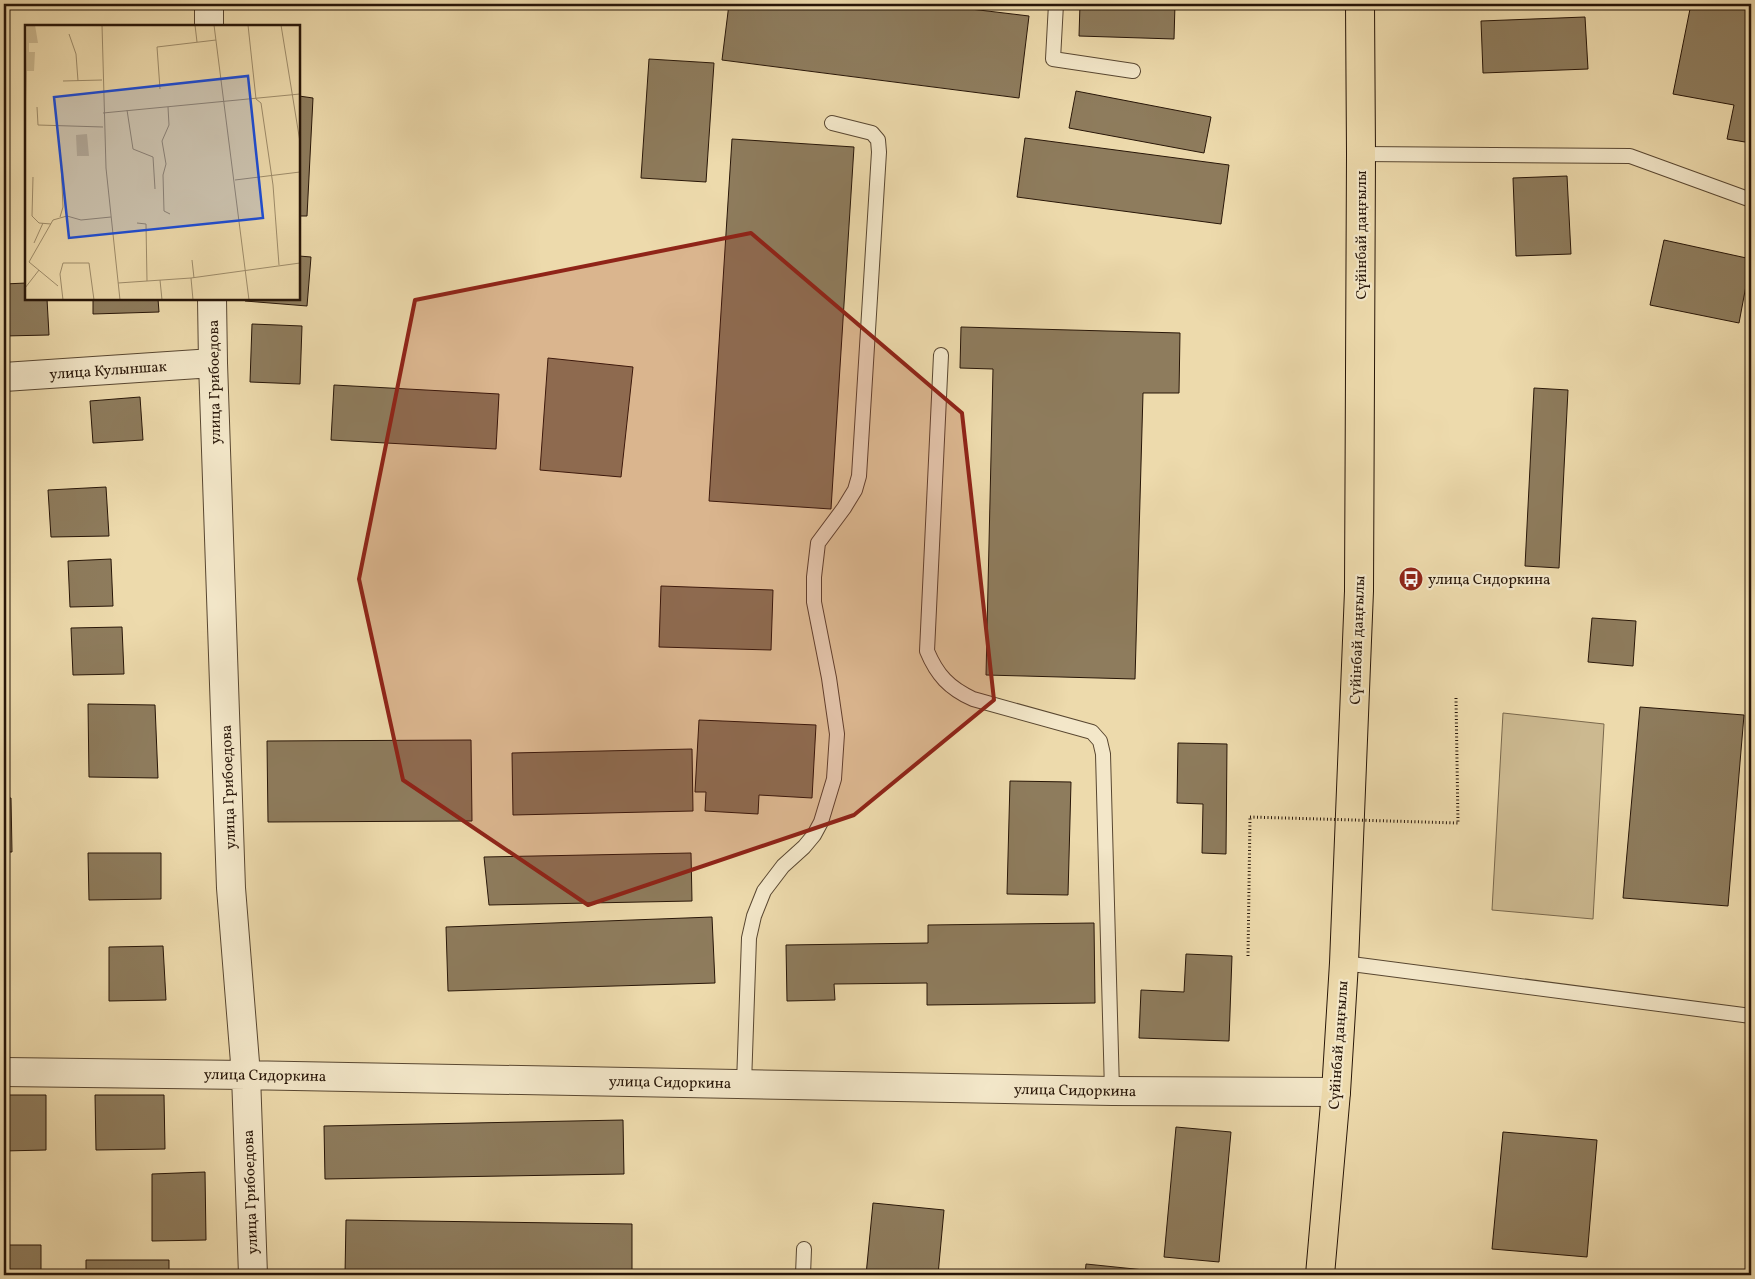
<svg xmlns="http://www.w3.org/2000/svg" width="1755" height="1279" viewBox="0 0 1755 1279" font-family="Vollkorn,serif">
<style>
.green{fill:#ccb990;stroke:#7a684c}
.building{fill:#8e7c5d;stroke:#281608}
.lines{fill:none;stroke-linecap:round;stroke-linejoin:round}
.service-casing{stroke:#594731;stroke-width:16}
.minor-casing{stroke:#594731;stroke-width:30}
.primary-casing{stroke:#281608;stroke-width:30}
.path{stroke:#281608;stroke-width:3;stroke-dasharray:1 2.5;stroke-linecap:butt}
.service{stroke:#f3e7c9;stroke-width:14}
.minor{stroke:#f3e7c9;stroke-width:28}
.primary{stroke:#eddaac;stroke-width:28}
.path-bridge{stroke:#281608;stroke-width:3;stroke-dasharray:1 2.5;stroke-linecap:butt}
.marked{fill:#8f2418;fill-opacity:0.2;stroke:#8f2418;stroke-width:4;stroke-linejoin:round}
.labels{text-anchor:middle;stroke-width:4.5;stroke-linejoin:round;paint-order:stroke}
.street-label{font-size:15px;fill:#281608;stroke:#f3e7c9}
.poi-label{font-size:15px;fill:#281608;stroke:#f3e7c9;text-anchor:start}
.inset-road{fill:none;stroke:#9e8c6a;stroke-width:1}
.view{fill:#1d4ed8;fill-opacity:0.15;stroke:#1d4ed8;stroke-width:2.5}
.inset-edge{fill:none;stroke:#281608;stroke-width:2.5}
</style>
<rect width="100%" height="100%" fill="#eddaac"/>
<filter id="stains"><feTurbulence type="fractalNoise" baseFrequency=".004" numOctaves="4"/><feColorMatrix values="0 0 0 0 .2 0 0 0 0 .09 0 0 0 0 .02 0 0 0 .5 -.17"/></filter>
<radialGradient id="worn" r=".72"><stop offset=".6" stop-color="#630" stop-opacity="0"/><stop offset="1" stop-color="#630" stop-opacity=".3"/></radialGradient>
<!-- green -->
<path class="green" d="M1503,713L1604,724L1593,919L1492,910Z"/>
<!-- building -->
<path class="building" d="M84,4H154V5Z
M729,4H929L1029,16L1019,98L722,60Z
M1080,4H1175L1174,39L1079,36Z
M1691,4H1751V143L1727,139L1734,105L1673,94Z
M1585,17L1588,69L1483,73L1481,21Z
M649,59L714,63L706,182L641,178Z
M1076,91L1211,117L1204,153L1069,128Z
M299,96L313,98L307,216H299Z
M1025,138L1229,165L1221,224L1017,197Z
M732,139L854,147L831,509L709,501Z
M1567,176L1571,254L1516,256L1513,178Z
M1664,240L1751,259L1739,323L1650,305Z
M299,256L311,257L307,306L245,301V299H299Z
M26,283V299H47L49,335L4,336V284Z
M93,299H158L159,312L93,314Z
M252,324L302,326L300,384L250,382Z
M961,327L1180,333L1179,393H1143L1135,679L986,675L993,369L960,368Z
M548,358L633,367L621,477L540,470Z
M334,385L499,394L496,449L331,440Z
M1534,388L1568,390L1559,568L1525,566Z
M140,397L143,440L93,443L90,401Z
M106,487L109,536L51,537L48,490Z
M111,559L113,606L70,607L68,561Z
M661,586L773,590L771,650L659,647Z
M1592,618L1636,621L1633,666L1588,662Z
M122,627L124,674L73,675L71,628Z
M88,704L155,705L158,778L89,777Z
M1640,707L1744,715L1728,906L1623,898Z
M699,720L816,725L812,798L759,795L758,814L705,811L706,792H695Z
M471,740L472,821L268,822L267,741Z
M1178,743L1227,744L1226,854L1202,853L1203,804L1177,803Z
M692,749L693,811L513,815L512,753Z
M1010,781L1071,782L1068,895L1007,894Z
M4,798H11L12,852H4Z
M88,853H161V899L89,900Z
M691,853L692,901L489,905L484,857Z
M712,917L715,983L448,991L446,927Z
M1094,923L1095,1003L927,1005V983L834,984L835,1000L787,1001L786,945L928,943V925Z
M163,946L166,1000L109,1001V947Z
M1186,954L1232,956L1229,1041L1139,1038L1141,990L1184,992Z
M4,1095H46V1150L4,1151Z
M95,1095H164L165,1149L96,1150Z
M623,1120L624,1174L325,1179L324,1126Z
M1176,1127L1231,1132L1219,1262L1164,1257Z
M1503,1132L1597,1140L1587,1257L1492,1249Z
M205,1172L206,1240L152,1241V1174Z
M873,1203L944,1210L938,1275H866Z
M346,1220L632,1224V1275H345Z
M4,1245H41V1275H4Z
M86,1260H169V1275H86Z
M1086,1264L1193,1275H1085Z"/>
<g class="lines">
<defs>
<path id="service" d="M1056,4L1053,59L1133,71
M1361,154L1630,156L1751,200
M941,355L927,651C937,675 949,688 973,699L1092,732L1100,741L1103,754L1112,1091
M1344,963L1751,1016
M744,1084L749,938L754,916L764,891L783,866L804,847L814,835L821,822L834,779L837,734L829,678L814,602V577L818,543L844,508L855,490L859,476L879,152L878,140L872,133L832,123
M803,1275L804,1249"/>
<path id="minor" d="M209,4V26
M212,299L213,363L231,888L246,1075L253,1275
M4,377L213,363
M4,1072L246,1075L1112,1091L1336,1092"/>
<path id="primary" d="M1320,1275L1336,1092L1344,963L1359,591L1361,154L1360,4"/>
</defs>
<!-- service casing -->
<use href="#service" class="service-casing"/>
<!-- minor casing -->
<use href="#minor" class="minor-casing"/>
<!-- primary casing -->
<use href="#primary" class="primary-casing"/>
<!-- path -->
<path class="path" d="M1456,698L1458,823
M1248,956L1250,817"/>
<!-- service -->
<use href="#service" class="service"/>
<!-- minor -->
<use href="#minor" class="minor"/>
<!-- primary -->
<use href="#primary" class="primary"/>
<!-- path-bridge -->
<path class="path-bridge" d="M1250,817L1458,823"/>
</g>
<!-- marked area -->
<path class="marked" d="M751,233L962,413L994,700L854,815L588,905L403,780L359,579L415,300Z"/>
<!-- icons -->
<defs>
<symbol id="bus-disc" viewBox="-11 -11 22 22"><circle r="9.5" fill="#8f2418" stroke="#f3e7c9"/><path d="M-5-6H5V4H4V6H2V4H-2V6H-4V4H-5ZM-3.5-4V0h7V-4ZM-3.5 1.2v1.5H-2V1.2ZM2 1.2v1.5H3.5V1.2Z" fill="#fff"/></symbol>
</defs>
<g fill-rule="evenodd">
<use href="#bus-disc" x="1397" y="565" width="28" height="28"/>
</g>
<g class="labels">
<!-- street labels -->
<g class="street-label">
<text transform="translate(1361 235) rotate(-90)" y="5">Сүйінбай даңғылы</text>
<text transform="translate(108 370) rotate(-4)" y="5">улица Кулыншак</text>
<text transform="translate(214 382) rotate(-91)" y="5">улица Грибоедова</text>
<text transform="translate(1357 640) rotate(-88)" y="5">Сүйінбай даңғылы</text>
<text transform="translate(228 787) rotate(-92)" y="5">улица Грибоедова</text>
<text transform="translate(1338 1045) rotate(-86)" y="5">Сүйінбай даңғылы</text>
<text transform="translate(265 1075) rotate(1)" y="5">улица Сидоркина</text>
<text transform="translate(670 1082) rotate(1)" y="5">улица Сидоркина</text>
<text transform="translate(1075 1090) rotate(1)" y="5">улица Сидоркина</text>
<text transform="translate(250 1192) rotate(-92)" y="5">улица Грибоедова</text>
</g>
<!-- poi labels -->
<g class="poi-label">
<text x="1428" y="584">улица Сидоркина</text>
</g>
</g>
<!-- overview -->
<g transform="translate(25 25)">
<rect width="275" height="275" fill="#eddaac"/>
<path d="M2,0H10L13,18H4V27H10L9,46H2L0,106ZM62,109L64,131H52L51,110Z" fill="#ccb990"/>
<path class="inset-road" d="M77,0L81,143L95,275M170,0L172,17M189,0L224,275M223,0L231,74L236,78L248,160L254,240M256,0L275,117M44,9L51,29L53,56M38,56L77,55M135,64L132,22L191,15M12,82L13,100L78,102M143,82L144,100L137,116L141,139L138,150L139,186L145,189M102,85L108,124L128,132L130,164M78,88L275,69M8,152L7,191L14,198L26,199M210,155L275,147M35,192L38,182L36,137M112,198L121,199L122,256M9,218L18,198M167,235L169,253M166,253L168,275M135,255L137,275M93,258L166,253L275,238M33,261L4,237L28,195L42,191L56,195L86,192M0,263L14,245M38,275L35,249L38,238H64L69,275"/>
<path class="view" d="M223,51L238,193L44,213L29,72Z"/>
<rect width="275" height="275" class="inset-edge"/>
</g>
<!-- margin -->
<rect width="1755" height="1279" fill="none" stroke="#eddaac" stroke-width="20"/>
<rect x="5" y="5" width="1745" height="1269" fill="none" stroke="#281608" stroke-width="2.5"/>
<rect x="10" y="10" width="1735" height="1259" fill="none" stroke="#281608"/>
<rect width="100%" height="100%" filter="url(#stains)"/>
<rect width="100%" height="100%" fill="url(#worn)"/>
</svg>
